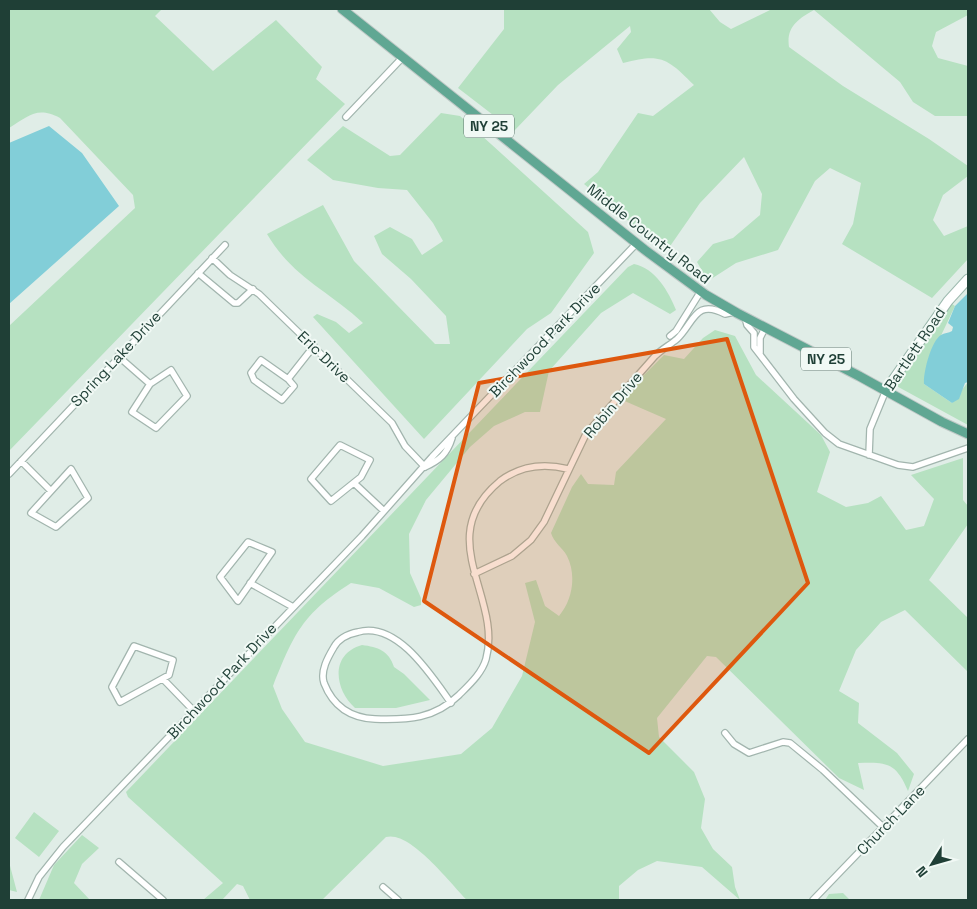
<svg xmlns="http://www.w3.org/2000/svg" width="977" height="909" viewBox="0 0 977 909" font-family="'Space Grotesk',sans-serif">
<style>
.green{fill:#b6e1c1}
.water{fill:#82ced8}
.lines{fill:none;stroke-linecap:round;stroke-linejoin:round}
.street-casing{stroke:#a2b5ae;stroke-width:8}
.secondary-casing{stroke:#9dbaaf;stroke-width:11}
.primary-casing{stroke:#c0c9c7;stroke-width:11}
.street{stroke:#fff;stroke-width:5.5}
.secondary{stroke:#fff;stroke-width:9}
.primary{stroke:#60a793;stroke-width:9}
.marked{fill:#de580e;fill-opacity:0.2;stroke:#de580e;stroke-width:4;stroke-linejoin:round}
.labels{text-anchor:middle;stroke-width:4;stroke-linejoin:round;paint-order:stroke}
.shield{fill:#f1f9f5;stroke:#5e776f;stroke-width:1}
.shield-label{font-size:14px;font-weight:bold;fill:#1f3f36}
.street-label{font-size:15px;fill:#1f3f36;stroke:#f1f9f5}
</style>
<rect width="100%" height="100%" fill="#e0ede7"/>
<!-- green -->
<path class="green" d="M9,9H162L155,16L213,71L276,20L322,67L316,79L345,104L9,451V326L135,208L133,195L60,118C37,106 29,116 9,128Z
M504,9H709L720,22L731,29L772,9H968V15L936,32L932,46L938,58L968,66V116H935L913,102L900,82L814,10C798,19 786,27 789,47L843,86L929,139L968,166V176L943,195L933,220L944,236L968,226V259L932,298L842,244L853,224L861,183L830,168L815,181L778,250L736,263L708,281L697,262L713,244L733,238L760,215L762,194L744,157L700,203L666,252L584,184L598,172L638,113L653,116L694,85C667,58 661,53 623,63L617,49L631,32L630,26L558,85L514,131L458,88L504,29Z
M441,113L460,116L588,232L594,253L551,313L527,329L424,439L313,317L317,314L336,322L349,333L363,323C328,290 293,278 267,234L323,205L354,261L435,344H450L446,316L411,279L382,254L374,236L390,227L412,239L422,255L443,241L433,223L407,190L378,188L333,180L307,160L343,126L390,156L400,155Z
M634,264C655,268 669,292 676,310L670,314L633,293L601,313L549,371L540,412H525L494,426L470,447L426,500L409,534L410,573L421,598V605L414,607L379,588L351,583C302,614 294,634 273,686L282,709L305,742L383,766L461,754L492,728L522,676L535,622L525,583L536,580L545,606L559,616C572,601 577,576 567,556C562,547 554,543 551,533L572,487L581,474L588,484L614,485L616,472L666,419L620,399L664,355L684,359L703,338L715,330L735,336L756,375L821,435L830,452L817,492L846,507L868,503L881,496L906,530L924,526L934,499L911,475L963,458V500L968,506V524L929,580L968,618V672L905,610L881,622L856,650L839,691L859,703L858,723L897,753L914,774L908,791C896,762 886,762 858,763L864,790L839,778L716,657L707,656L657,718L659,737L694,772L705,799L701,828L713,849L732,867L735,887L740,900L702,867L657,861L638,870L619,886V900H467C451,884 410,830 386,837L322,900H250L243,886L237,884L222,900H203L223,883L128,797L126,792L559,339L628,267Z
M948,301L955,306L928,363L924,384L952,403L968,382V425L891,383Z
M362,645C378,647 389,651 394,667L404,674L430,700L396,708H355C334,689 330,654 362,645Z
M34,812L59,831L39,857L15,838Z
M82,835L99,848L82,864L74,883L90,900H39L54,865Z
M9,862L17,892L9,890Z
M843,893L850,900H825L829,894Z"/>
<!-- water -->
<path class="water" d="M49,126L82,153L119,206L9,304V143Z
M968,293V382L965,383L959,399L952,403L924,384C923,373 931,341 941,335C944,333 949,333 952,331L953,327L948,323L955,306Z"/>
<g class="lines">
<defs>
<path id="street" d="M346,117L402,58
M212,258L230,275L259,294L392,423L405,446L425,467
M198,273L234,303H238L253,289
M745,317L747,325L754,333V347L794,399L825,433L839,444L898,465L913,467L968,448
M670,336L676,331L701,291
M760,353V338L765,328
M118,356L150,384
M261,360L288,379L294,386L282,400L254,380L251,373Z
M171,370L187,396L156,428L132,412L150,384Z
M288,379L314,346
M340,445L370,460L361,477L331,501L311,479Z
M869,455L870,429L886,390
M21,461L51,491
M425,467C440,460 447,454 452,438
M71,469L88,498L56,527L31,513Z
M9,474L225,245
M354,483L384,511
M248,542L272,552L238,601L220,577Z
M474,574L512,556L531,540L544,522L586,434L655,356C662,349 670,345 677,339C694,323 695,298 725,314L734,312
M250,583L293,607
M134,646L173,660L169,675L120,702L112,687Z
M163,679L194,711
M451,703C431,675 397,621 358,632C348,634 339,638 334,647C328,657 320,671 324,683C333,706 350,718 375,719C409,720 434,719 459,695C470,684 482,673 486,659C503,597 431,538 500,481C520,466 544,463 568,469
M725,733L734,744L749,753L783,742L790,743L823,770L884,828
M119,862L163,900
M383,887L398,900
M28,900L39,877L63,847L362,536L432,457L637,243
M813,900L968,739"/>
<path id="secondary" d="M886,390L948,301L968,279"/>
<path id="primary" d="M342,9L645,250L706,295L737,313L859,376L942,422L968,434"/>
</defs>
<!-- street casing -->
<use href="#street" class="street-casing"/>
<!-- secondary casing -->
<use href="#secondary" class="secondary-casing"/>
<!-- primary casing -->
<use href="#primary" class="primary-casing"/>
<!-- street -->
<use href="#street" class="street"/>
<!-- secondary -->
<use href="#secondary" class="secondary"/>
<!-- primary -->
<use href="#primary" class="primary"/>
</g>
<!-- marked area -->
<path class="marked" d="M727,339L808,583L649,753L424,601L479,383Z"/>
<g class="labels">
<!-- shield labels -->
<g class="shield">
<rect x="464" y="114.5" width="50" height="23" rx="4"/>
<rect x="801" y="347.5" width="50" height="23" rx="4"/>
</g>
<g class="shield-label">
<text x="489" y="131">NY 25</text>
<text x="826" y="364">NY 25</text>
</g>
<!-- street labels -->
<g class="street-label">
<text transform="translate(649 234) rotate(38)" y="5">Middle Country Road</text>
<text transform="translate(545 340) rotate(-46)" y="5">Birchwood Park Drive</text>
<text transform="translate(915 349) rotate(-56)" y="5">Bartlett Road</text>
<text transform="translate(324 357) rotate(44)" y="5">Eric Drive</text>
<text transform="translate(116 359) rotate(-47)" y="5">Spring Lake Drive</text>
<text transform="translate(613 405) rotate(-50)" y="5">Robin Drive</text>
<text transform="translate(222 681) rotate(-47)" y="5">Birchwood Park Drive</text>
<text transform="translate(891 820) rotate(-46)" y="5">Church Lane</text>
</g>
</g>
<!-- border -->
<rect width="977" height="909" fill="none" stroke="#1f3f36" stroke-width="20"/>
<!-- north arrow -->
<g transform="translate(932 864) rotate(233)" stroke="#f1f9f5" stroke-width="4" paint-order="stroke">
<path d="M0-4L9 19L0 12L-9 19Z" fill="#1f3f36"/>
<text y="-8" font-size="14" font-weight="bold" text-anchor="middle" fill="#1f3f36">N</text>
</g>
</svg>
